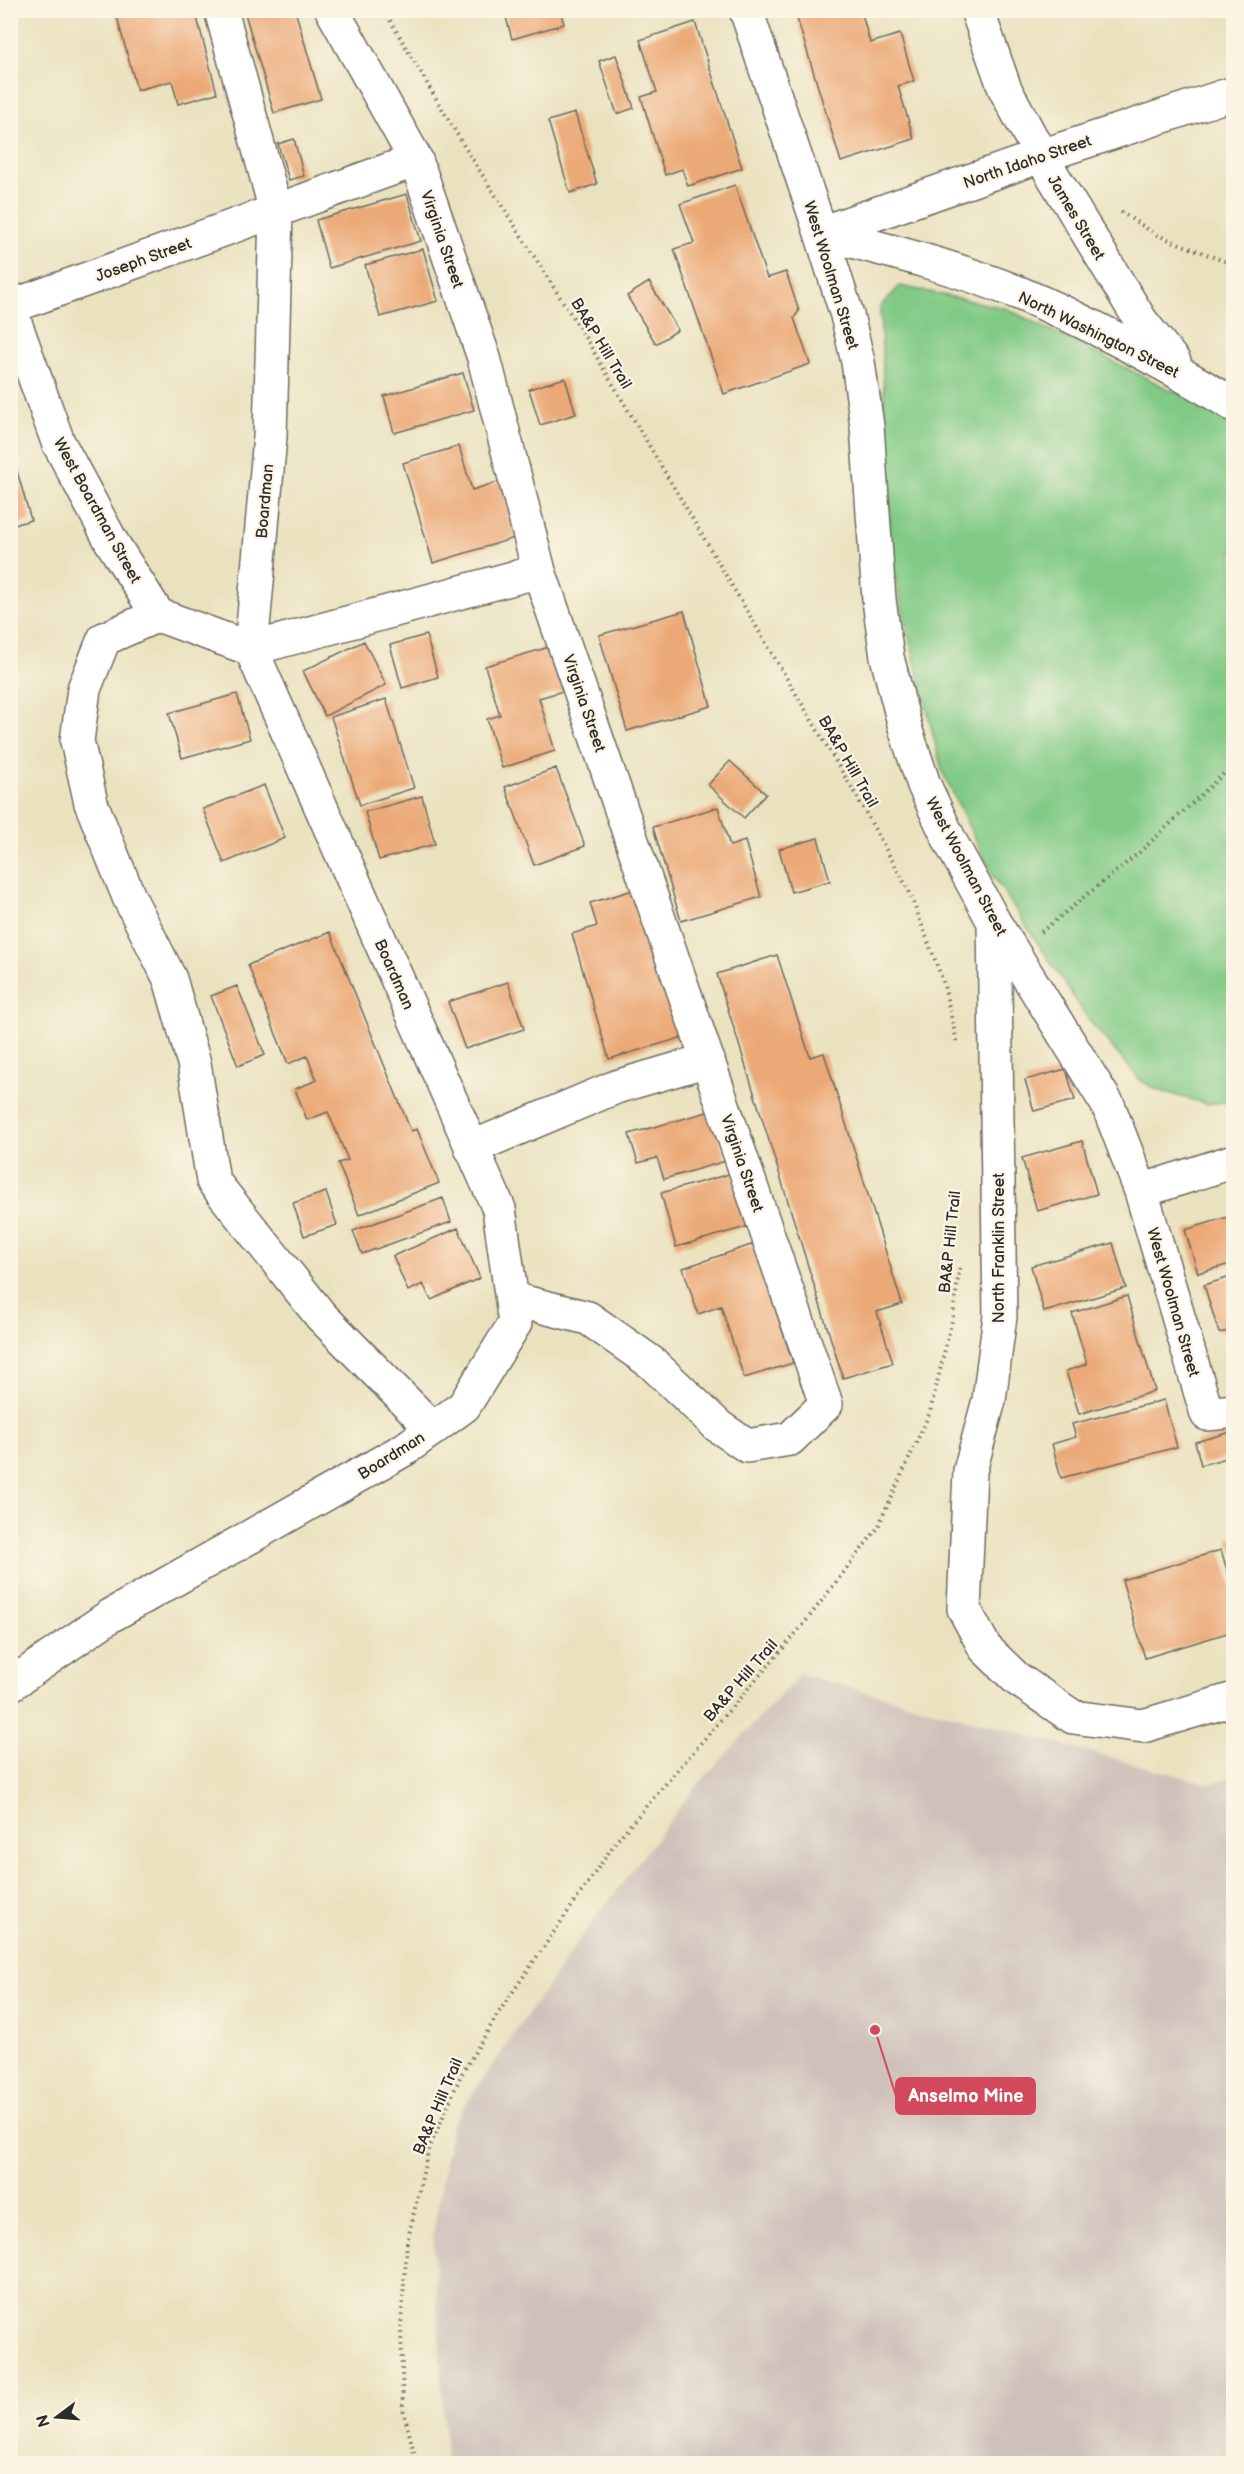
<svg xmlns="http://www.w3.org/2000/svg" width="1244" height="2474" viewBox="0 0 1244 2474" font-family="'Balsamiq Sans',sans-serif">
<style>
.industrial{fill:#cec1ba}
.green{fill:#81ca86;stroke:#567a58;stroke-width:1.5}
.building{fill:#eba977}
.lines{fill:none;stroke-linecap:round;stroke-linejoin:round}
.minor-casing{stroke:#6e6b5f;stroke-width:36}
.path{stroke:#6e6b5f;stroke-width:4;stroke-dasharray:1.5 4.5;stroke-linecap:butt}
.minor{stroke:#fff;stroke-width:33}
.labels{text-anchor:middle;stroke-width:4.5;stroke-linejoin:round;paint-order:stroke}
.street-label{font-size:16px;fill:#2b2b2b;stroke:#fcf5e5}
.leader{fill:none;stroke:#d1495b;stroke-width:2}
.callout-dot{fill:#d1495b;stroke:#fcf5e5;stroke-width:2}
.callout{fill:#d1495b;stroke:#d1495b;stroke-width:2}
.callout-label{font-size:18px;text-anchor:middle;font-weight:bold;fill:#fff}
</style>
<rect width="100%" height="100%" fill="#fcf5e5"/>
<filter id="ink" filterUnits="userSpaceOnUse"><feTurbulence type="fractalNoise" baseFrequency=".0167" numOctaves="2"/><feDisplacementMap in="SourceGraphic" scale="12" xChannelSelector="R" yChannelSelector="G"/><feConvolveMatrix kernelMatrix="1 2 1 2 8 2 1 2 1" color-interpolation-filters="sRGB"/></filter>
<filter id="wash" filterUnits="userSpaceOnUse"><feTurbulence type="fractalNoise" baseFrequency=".008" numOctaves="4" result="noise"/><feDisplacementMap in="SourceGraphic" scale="24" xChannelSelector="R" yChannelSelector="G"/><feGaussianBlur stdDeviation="1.35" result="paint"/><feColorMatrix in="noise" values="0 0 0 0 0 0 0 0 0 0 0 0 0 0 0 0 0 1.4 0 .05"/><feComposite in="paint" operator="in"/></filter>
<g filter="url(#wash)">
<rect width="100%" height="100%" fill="#eae2bf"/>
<!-- industrial -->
<path class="industrial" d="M800,1674L1209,1784L1233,1776V2463H446L433,2235L452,2124L581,1937L694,1789Z"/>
<!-- green -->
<path class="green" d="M900,286L1005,308L1233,421V1101L1207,1104L1157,1090L1140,1080L1089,1020L993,876L942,771L892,567L880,307Z"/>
<g id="blocks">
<!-- building -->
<path class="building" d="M115,10H195L217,93L178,104L172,81L137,90Z
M244,10H295L321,99L274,113Z
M504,10H560L564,24L512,39Z
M810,10H861L870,43L900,34L914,81L898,86L914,139L841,162L796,15Z
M695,22L742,168L688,186L682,169L665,175L641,97L657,92L640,40Z
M616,55L634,108L617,114L599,61Z
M575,113L597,184L570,193L548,121Z
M294,139L304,176L289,180L278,144Z
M735,185L767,278L786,272L799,311L794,318L810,364L724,394L674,249L694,243L680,204Z
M407,194L421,241L329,268L316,220Z
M423,249L438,301L380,317L365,265Z
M649,282L678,330L656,344L627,296Z
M463,373L474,410L394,433L384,396Z
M565,378L576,414L540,425L529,389Z
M459,446L472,490L504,480L521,536L433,563L403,463Z
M17,471L31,520L10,526V473Z
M684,611L711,706L627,731L599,635Z
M426,635L438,677L402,688L390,645Z
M364,641L386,685L325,716L303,671Z
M556,645L570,689L539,698L555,751L502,768L487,719L500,715L485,666Z
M237,694L250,739L182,758L169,713Z
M386,699L414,788L360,805L331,717Z
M730,761L766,794L744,818L708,785Z
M556,768L585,846L534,865L505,787Z
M264,785L285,838L224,863L203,809Z
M422,796L435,844L379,860L365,812Z
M718,807L730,846L745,841L761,897L681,921L653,827Z
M818,838L830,881L791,892L779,849Z
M640,888L684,1037L609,1059L572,934L597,926L590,903Z
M330,932L411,1131L417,1129L439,1183L359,1215L338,1163L348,1160L328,1112L307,1120L295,1089L317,1080L307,1056L288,1064L248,965Z
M777,955L810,1057L824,1053L902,1304L877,1312L893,1363L843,1378L717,974Z
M508,982L524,1029L465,1049L448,1002Z
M237,986L265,1055L238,1066L211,996Z
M1066,1069L1075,1100L1034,1111L1025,1080Z
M711,1111L726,1161L664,1179L657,1158L638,1163L629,1134Z
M1082,1141L1097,1194L1037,1211L1022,1158Z
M733,1173L749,1226L676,1247L661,1193Z
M326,1192L337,1225L304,1236L293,1203Z
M443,1198L451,1222L362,1254L353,1231Z
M1234,1215V1263L1198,1273L1185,1230Z
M458,1228L480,1278L431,1300L423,1284L408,1291L393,1256Z
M1113,1243L1126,1288L1044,1312L1031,1266Z
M754,1244L793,1363L744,1378L721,1306L698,1314L683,1268Z
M1234,1276V1346H1233L1228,1331L1219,1333L1204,1285Z
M1127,1296L1155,1391L1079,1414L1066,1371L1087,1364L1072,1313Z
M1164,1400L1177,1447L1061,1478L1052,1444L1076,1437L1072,1424Z
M1231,1432L1234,1456L1201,1465L1195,1442Z
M1234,1537V1553L1233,1554L1228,1538Z
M1221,1550L1234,1593V1631L1145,1658L1122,1580Z"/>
</g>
</g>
<g filter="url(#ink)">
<use href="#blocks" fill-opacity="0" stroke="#6e6b5f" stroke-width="1.5"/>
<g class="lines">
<defs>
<path id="minor" d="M332,10L416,160L484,358L539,571L826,1404L790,1439L747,1446L718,1426L652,1363L588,1318L512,1299
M746,10L821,233L847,315L858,362L867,426L879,600L887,657L906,731L924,785L950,841L994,922L1108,1105L1141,1191L1207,1414L1234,1411
M977,10L1005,89L1041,156L1141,321L1174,362
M821,233C887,250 955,267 1019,293C1094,324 1164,363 1234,405
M821,233L1041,156L1234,93
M10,307L416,160
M10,309L58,442L111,541L158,615L251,649L539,571
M158,615L104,639L84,689L77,741L91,803L129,897L170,979L194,1063L213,1181L321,1316L433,1429
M994,922L1000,1316L989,1400L970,1471L964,1609L985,1648L1017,1679L1073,1717L1143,1726L1234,1699
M471,1148L616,1087L708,1060
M1141,1191L1234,1161
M10,1685L110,1616L405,1449L464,1406L515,1323L499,1209L251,649L270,437L276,211L221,10"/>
</defs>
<!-- minor casing -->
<use href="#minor" class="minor-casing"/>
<!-- path -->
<path class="path" d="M384,10L464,146L579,327L857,797L909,891L943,981L957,1042
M1121,212L1157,235L1234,265
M1041,932L1140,852L1234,764
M417,2464L403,2409L401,2327L407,2243L428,2151L461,2075L501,2009L618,1839L803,1625L877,1529L930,1412L953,1316L960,1264"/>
<!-- minor -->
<use href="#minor" class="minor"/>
</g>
</g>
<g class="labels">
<!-- street labels -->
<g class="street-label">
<text transform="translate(1027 161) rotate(-19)" y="6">North Idaho Street</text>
<text transform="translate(1077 217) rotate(59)" y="6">James Street</text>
<text transform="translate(443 239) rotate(71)" y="6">Virginia Street</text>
<text transform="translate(143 259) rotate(-20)" y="6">Joseph Street</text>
<text transform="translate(832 275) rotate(73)" y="6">West Woolman Street</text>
<text transform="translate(1099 334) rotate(26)" y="6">North Washington Street</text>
<text transform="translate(602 343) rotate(59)" y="6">BA&amp;P Hill Trail</text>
<text transform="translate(264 501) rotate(-85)" y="6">Boardman</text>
<text transform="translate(98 510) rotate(61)" y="6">West Boardman Street</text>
<text transform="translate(585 703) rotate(71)" y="6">Virginia Street</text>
<text transform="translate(849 761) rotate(60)" y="6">BA&amp;P Hill Trail</text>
<text transform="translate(967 866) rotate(62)" y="6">West Woolman Street</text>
<text transform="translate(395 974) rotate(66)" y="6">Boardman</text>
<text transform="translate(743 1163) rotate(71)" y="6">Virginia Street</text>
<text transform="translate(949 1242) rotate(-84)" y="6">BA&amp;P Hill Trail</text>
<text transform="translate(998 1248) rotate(-90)" y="6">North Franklin Street</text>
<text transform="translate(1174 1302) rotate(74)" y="6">West Woolman Street</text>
<text transform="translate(391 1455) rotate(-32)" y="6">Boardman</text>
<text transform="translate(740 1680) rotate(-49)" y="6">BA&amp;P Hill Trail</text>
<text transform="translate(437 2106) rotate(-67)" y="6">BA&amp;P Hill Trail</text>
</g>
</g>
<!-- callouts -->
<path class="leader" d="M875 2030L896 2096"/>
<circle class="callout-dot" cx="875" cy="2030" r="6"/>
<rect class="callout" x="896" y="2078" width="139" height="36" rx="6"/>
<g class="callout-label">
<text x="966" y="2102">Anselmo Mine</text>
</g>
<!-- margin -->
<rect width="1244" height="2474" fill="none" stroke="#fcf5e5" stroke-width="36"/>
<!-- north arrow -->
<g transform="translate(57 2417) rotate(254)" stroke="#fcf5e5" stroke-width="4.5" paint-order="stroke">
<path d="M0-4.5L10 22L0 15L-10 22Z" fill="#2b2b2b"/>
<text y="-9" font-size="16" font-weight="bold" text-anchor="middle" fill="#2b2b2b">N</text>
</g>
</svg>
